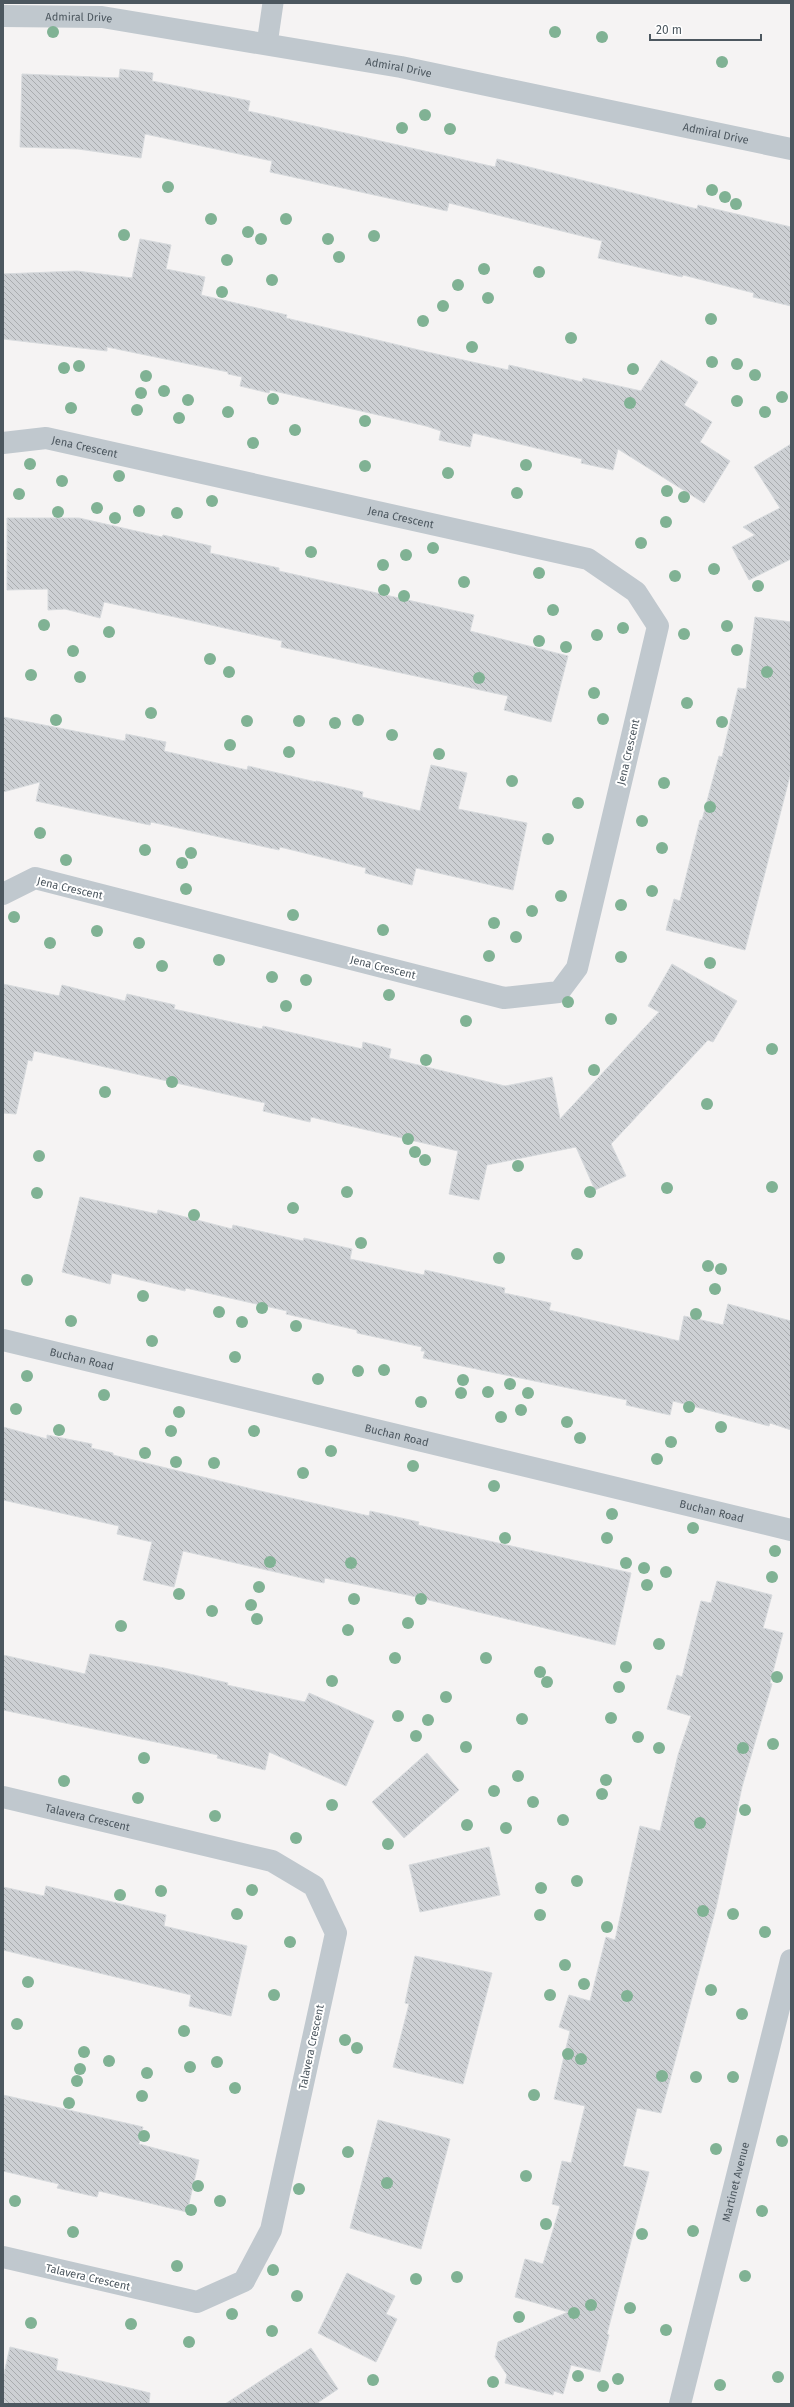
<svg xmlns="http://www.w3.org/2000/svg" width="794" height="2407" viewBox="0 0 794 2407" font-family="'Fira Sans',sans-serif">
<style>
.building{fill:url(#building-back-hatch);stroke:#d7dadd}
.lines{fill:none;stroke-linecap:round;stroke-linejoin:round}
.service{stroke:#c0c8ce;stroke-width:21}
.minor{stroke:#c0c8ce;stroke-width:22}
.tertiary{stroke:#c0c8ce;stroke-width:22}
.tree{fill:#80b294}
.labels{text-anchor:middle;stroke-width:4;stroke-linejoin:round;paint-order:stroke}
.street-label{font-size:11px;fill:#4c575f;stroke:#fff}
</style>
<defs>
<pattern id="building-back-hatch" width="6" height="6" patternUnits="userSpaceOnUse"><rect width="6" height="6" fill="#cdd0d4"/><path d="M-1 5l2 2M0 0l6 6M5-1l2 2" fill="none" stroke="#a9acaf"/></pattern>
</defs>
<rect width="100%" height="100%" fill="#f5f3f3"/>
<!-- building -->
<path class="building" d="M120,69L153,73L152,81L250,101L248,111L495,167L497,159L697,209L698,205L791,227V306L753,297L754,293L683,275L682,277L598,258L602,241L449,203L447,211L270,172L272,161L145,134L141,158L78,149L20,147L22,74L119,78Z
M140,239L171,245L166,269L205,277L201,295L287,315L286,318L423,351L508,370L509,365L582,382L583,378L641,391L661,360L698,382L684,405L712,422L700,442L730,461L704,503L618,449L613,470L581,463L582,459L473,433L470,447L439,440L441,431L426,426L270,390L269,393L240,386L242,377L228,374V372L107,347V351L3,339V274L77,271L132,278Z
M791,444V559L749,580L732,547L755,535L743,527L780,508L754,467Z
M7,518H79L162,537L163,535L211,546L210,553L279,568V571L474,615L470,631L568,656L551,722L504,710L508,696L281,647L282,641L189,620L104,602L100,618L65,609L48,610V589L7,590Z
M755,617L791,622V772L745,950L666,930L674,899L680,901L700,820H702L719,756L722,757L738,688L746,689Z
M3,717L125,741L126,734L166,742L164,751L247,770L248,766L316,782V781L363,792L362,797L420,811L431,765L467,773L458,809L527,823L513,890L416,868L412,885L365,873L366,868L280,847L279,850L151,822L150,825L36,801L40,782L3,792Z
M672,964L737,1001L713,1042L708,1040L611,1144L626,1176L595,1190L576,1147L487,1165L479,1200L449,1194L458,1151L311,1117L310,1122L263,1111L265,1103L34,1051L32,1061L28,1060L16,1114L3,1113V984L59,996L62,985L125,1001L127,994L175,1005L174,1009L262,1029L263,1026L362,1049L363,1042L391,1049L389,1058L505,1086L552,1077L560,1119L659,1012L648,1006Z
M80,1197L157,1214L158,1210L232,1229L233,1225L303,1241L304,1238L352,1249L350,1259L424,1275L425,1270L505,1288L504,1293L551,1303L549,1310L679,1341L684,1316L723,1325L728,1304L791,1321V1430L770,1423L769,1426L673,1401L670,1415L626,1405L627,1400L423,1358L425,1351H421L422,1347L357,1333V1330L286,1314L287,1311L186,1288L185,1291L112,1273L110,1284L62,1272Z
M3,1427L47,1439V1435L92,1444L91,1448L113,1453V1455L256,1490L369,1516L370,1511L419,1522L418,1525L631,1573L615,1645L408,1595L325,1578L324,1583L183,1551L174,1587L143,1580L152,1542L117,1534L119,1526L3,1500Z
M717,1581L772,1595L763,1628L783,1633L770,1683L772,1684L742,1787L716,1908L661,2113L637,2108L623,2166L649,2172L607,2334L609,2335L600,2372L571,2365L563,2394L554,2391L553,2395L505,2383L507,2375L495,2357L498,2342L568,2312L515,2297L525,2259L543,2264L560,2206L552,2204L562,2161L571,2163L585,2106L554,2099L570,2031L559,2027L569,1995L590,2001L606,1937L615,1940L640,1826L660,1831L678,1755L691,1716L667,1709L677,1675L682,1677L701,1601L711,1603Z
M90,1654L164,1668L228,1683L227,1685L305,1702L309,1693L374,1721L346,1786L269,1752L265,1770L217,1758L218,1755L3,1710V1655L85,1674Z
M427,1753L459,1790L404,1838L372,1802Z
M489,1847L500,1895L420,1912L409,1865Z
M46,1886L166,1915L164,1926L247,1946L231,2016L189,2006L191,1995L3,1950V1887L44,1896Z
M415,1956L492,1973L463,2084L393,2067L409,2004L405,2003Z
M3,2095L143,2127L139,2144L199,2160L187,2212L99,2191L97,2197L57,2188L59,2184L3,2171Z
M378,2120L450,2139L421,2249L350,2228Z
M347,2273L395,2296L386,2314L397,2319L376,2362L318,2333Z
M10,2347L58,2359L56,2370L150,2393L149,2404H3V2378Z
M311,2348L338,2389L316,2404H225Z"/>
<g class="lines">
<!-- service -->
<path class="service" d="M267,44L273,3"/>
<!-- minor -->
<g class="minor">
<path id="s1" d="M3,443L46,438L588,559L636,592L658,626L577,968L559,992L504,998L35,878L3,894"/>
<path id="s2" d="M3,1340L791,1530"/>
<path id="s3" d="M3,1797L272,1861L314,1886L336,1933L271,2230L244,2281L197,2302L3,2257"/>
<path id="s4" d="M680,2404L791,1960"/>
</g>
<!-- tertiary -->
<path class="tertiary" id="s5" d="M3,16L102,17L401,67L791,149"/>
</g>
<!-- trees -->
<g class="tree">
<circle cx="53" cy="32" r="6"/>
<circle cx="555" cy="32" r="6"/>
<circle cx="602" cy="37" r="6"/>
<circle cx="722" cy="62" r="6"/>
<circle cx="425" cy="115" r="6"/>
<circle cx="402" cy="128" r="6"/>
<circle cx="450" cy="129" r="6"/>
<circle cx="168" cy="187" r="6"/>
<circle cx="712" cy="190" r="6"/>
<circle cx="725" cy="197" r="6"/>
<circle cx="736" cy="204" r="6"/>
<circle cx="211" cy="219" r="6"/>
<circle cx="286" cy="219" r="6"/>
<circle cx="248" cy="232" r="6"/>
<circle cx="124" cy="235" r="6"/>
<circle cx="374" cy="236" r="6"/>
<circle cx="261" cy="239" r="6"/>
<circle cx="328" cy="239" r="6"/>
<circle cx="339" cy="257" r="6"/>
<circle cx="227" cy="260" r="6"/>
<circle cx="484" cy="269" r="6"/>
<circle cx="539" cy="272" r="6"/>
<circle cx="272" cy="280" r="6"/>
<circle cx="458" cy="285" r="6"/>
<circle cx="222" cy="292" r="6"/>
<circle cx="488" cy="298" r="6"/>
<circle cx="443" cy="306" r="6"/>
<circle cx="711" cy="319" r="6"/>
<circle cx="423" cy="321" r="6"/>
<circle cx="571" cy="338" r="6"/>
<circle cx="472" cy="347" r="6"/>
<circle cx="712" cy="362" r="6"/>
<circle cx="737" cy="364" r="6"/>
<circle cx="79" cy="366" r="6"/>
<circle cx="64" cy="368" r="6"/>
<circle cx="633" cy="369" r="6"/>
<circle cx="755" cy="375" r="6"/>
<circle cx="146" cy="376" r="6"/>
<circle cx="164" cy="391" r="6"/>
<circle cx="141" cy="393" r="6"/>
<circle cx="782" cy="397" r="6"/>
<circle cx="273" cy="399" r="6"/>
<circle cx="188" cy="400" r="6"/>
<circle cx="737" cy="401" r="6"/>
<circle cx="630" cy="403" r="6"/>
<circle cx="71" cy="408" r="6"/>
<circle cx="137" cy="410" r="6"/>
<circle cx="228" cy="412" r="6"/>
<circle cx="765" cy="412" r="6"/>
<circle cx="179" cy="418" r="6"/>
<circle cx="365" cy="421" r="6"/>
<circle cx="295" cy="430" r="6"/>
<circle cx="253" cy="443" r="6"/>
<circle cx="30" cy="464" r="6"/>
<circle cx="526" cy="465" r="6"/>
<circle cx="365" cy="466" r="6"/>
<circle cx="448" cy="473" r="6"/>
<circle cx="119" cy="476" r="6"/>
<circle cx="62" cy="481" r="6"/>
<circle cx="667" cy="491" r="6"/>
<circle cx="517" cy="493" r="6"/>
<circle cx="19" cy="494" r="6"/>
<circle cx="684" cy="497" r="6"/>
<circle cx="212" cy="501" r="6"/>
<circle cx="97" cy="508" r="6"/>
<circle cx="139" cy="511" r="6"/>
<circle cx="58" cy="512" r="6"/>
<circle cx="177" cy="513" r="6"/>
<circle cx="115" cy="518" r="6"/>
<circle cx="666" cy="522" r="6"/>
<circle cx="641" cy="543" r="6"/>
<circle cx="433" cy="548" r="6"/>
<circle cx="311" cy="552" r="6"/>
<circle cx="406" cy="555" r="6"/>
<circle cx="383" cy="565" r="6"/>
<circle cx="714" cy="569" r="6"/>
<circle cx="539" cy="573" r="6"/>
<circle cx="675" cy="576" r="6"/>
<circle cx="464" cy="582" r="6"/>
<circle cx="758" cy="586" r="6"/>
<circle cx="384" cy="590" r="6"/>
<circle cx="404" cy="596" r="6"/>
<circle cx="553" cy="610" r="6"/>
<circle cx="44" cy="625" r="6"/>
<circle cx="727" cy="626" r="6"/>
<circle cx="623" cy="628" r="6"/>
<circle cx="109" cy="632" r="6"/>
<circle cx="684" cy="634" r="6"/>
<circle cx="597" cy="635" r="6"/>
<circle cx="539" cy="641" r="6"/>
<circle cx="566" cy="647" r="6"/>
<circle cx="737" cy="650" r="6"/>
<circle cx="73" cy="651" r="6"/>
<circle cx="210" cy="659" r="6"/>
<circle cx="229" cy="672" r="6"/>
<circle cx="767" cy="672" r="6"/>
<circle cx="31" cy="675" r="6"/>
<circle cx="80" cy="677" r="6"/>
<circle cx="479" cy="678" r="6"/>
<circle cx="594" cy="693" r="6"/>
<circle cx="687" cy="703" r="6"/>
<circle cx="151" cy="713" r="6"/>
<circle cx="603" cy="719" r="6"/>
<circle cx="56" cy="720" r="6"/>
<circle cx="358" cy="720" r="6"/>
<circle cx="247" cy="721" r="6"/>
<circle cx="299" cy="721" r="6"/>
<circle cx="722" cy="722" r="6"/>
<circle cx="335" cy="723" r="6"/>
<circle cx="392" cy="735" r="6"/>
<circle cx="230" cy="745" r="6"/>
<circle cx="289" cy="752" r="6"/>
<circle cx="439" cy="754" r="6"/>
<circle cx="512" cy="781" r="6"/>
<circle cx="664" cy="783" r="6"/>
<circle cx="578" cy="803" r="6"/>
<circle cx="710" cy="807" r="6"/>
<circle cx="642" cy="821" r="6"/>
<circle cx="40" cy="833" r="6"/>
<circle cx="548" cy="839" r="6"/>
<circle cx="662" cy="848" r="6"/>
<circle cx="145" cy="850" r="6"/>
<circle cx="191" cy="853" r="6"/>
<circle cx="66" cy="860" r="6"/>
<circle cx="182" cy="863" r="6"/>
<circle cx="186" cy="889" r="6"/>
<circle cx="652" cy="891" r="6"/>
<circle cx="561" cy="896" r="6"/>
<circle cx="621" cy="905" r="6"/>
<circle cx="532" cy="911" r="6"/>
<circle cx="293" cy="915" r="6"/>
<circle cx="14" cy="917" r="6"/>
<circle cx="494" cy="923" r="6"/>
<circle cx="383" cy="930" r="6"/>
<circle cx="97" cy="931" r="6"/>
<circle cx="516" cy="937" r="6"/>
<circle cx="50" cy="943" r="6"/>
<circle cx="139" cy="943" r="6"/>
<circle cx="489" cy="956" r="6"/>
<circle cx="621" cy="957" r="6"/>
<circle cx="219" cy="960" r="6"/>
<circle cx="710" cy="963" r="6"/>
<circle cx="162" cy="966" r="6"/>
<circle cx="272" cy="977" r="6"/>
<circle cx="306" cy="980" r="6"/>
<circle cx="389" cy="995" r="6"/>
<circle cx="568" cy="1002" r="6"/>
<circle cx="286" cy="1006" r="6"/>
<circle cx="611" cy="1019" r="6"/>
<circle cx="466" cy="1021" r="6"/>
<circle cx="772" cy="1049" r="6"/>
<circle cx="426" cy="1060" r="6"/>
<circle cx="594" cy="1070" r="6"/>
<circle cx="172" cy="1082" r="6"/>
<circle cx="105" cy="1092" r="6"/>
<circle cx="707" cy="1104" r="6"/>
<circle cx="408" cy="1139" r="6"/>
<circle cx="415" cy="1152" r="6"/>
<circle cx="39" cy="1156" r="6"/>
<circle cx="425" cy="1160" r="6"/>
<circle cx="518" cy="1166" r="6"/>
<circle cx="772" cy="1187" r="6"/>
<circle cx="667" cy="1188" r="6"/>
<circle cx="347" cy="1192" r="6"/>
<circle cx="590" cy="1192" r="6"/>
<circle cx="37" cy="1193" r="6"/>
<circle cx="293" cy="1208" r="6"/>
<circle cx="194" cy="1215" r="6"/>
<circle cx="361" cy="1243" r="6"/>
<circle cx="577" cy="1254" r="6"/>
<circle cx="499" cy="1258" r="6"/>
<circle cx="708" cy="1266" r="6"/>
<circle cx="721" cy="1269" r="6"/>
<circle cx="27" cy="1280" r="6"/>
<circle cx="715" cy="1289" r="6"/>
<circle cx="143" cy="1296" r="6"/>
<circle cx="262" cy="1308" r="6"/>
<circle cx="219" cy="1312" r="6"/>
<circle cx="696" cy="1314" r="6"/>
<circle cx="71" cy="1321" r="6"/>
<circle cx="242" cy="1322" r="6"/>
<circle cx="296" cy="1326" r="6"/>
<circle cx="152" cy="1341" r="6"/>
<circle cx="235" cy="1357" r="6"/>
<circle cx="384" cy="1370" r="6"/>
<circle cx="358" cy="1371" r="6"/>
<circle cx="27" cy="1376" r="6"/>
<circle cx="318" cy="1379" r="6"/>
<circle cx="463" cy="1380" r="6"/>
<circle cx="510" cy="1384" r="6"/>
<circle cx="488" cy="1392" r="6"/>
<circle cx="461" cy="1393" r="6"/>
<circle cx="528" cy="1393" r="6"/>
<circle cx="104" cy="1395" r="6"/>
<circle cx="421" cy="1402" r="6"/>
<circle cx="689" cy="1407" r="6"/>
<circle cx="16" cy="1409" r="6"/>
<circle cx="521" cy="1410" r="6"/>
<circle cx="179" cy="1412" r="6"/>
<circle cx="501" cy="1417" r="6"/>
<circle cx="567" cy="1422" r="6"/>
<circle cx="721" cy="1427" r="6"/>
<circle cx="59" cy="1430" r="6"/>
<circle cx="171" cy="1431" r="6"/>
<circle cx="254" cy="1431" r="6"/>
<circle cx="580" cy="1438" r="6"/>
<circle cx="671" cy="1442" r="6"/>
<circle cx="331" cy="1451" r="6"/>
<circle cx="145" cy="1453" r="6"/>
<circle cx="657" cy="1459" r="6"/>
<circle cx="176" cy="1462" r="6"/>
<circle cx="214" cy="1463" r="6"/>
<circle cx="413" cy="1466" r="6"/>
<circle cx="303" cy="1473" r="6"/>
<circle cx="494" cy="1486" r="6"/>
<circle cx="612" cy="1514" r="6"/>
<circle cx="693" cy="1528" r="6"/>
<circle cx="505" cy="1538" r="6"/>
<circle cx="607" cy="1538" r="6"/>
<circle cx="775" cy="1551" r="6"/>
<circle cx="270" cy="1562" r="6"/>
<circle cx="351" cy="1563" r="6"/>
<circle cx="626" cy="1563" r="6"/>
<circle cx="644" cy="1568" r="6"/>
<circle cx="666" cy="1572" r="6"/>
<circle cx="772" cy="1577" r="6"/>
<circle cx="647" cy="1585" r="6"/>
<circle cx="259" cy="1587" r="6"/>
<circle cx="179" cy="1594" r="6"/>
<circle cx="354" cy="1599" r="6"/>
<circle cx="421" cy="1599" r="6"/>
<circle cx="251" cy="1605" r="6"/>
<circle cx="212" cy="1611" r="6"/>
<circle cx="257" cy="1619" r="6"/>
<circle cx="408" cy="1623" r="6"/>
<circle cx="121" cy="1626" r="6"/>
<circle cx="348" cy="1630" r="6"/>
<circle cx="659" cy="1644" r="6"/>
<circle cx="395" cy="1658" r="6"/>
<circle cx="486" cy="1658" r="6"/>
<circle cx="626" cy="1667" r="6"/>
<circle cx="540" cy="1672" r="6"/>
<circle cx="777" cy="1677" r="6"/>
<circle cx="332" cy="1681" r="6"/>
<circle cx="547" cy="1682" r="6"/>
<circle cx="619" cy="1687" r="6"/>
<circle cx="446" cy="1697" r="6"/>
<circle cx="398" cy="1716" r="6"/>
<circle cx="611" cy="1718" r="6"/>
<circle cx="522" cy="1719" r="6"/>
<circle cx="428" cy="1720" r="6"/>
<circle cx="416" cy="1736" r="6"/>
<circle cx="638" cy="1737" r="6"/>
<circle cx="773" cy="1744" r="6"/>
<circle cx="466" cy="1747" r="6"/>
<circle cx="659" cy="1748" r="6"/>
<circle cx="743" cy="1748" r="6"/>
<circle cx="144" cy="1758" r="6"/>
<circle cx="518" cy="1776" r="6"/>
<circle cx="606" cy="1780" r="6"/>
<circle cx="64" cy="1781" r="6"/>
<circle cx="494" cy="1791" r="6"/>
<circle cx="602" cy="1794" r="6"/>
<circle cx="138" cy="1798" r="6"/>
<circle cx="533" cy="1802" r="6"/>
<circle cx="332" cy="1805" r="6"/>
<circle cx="745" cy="1810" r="6"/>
<circle cx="215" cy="1816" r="6"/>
<circle cx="563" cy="1820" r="6"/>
<circle cx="700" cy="1823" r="6"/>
<circle cx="467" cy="1825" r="6"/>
<circle cx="506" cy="1828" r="6"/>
<circle cx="296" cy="1838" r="6"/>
<circle cx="388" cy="1844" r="6"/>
<circle cx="577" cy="1881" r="6"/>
<circle cx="541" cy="1888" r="6"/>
<circle cx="252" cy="1890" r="6"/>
<circle cx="161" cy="1891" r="6"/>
<circle cx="120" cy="1895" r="6"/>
<circle cx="703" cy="1911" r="6"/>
<circle cx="237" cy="1914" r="6"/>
<circle cx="733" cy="1914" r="6"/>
<circle cx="540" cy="1915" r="6"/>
<circle cx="607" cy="1927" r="6"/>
<circle cx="765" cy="1932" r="6"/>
<circle cx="290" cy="1942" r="6"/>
<circle cx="565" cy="1965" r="6"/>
<circle cx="28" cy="1982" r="6"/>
<circle cx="584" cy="1984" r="6"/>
<circle cx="711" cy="1990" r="6"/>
<circle cx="274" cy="1995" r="6"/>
<circle cx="550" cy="1995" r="6"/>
<circle cx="627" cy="1996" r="6"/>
<circle cx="742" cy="2014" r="6"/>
<circle cx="17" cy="2024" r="6"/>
<circle cx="184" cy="2031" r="6"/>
<circle cx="345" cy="2040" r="6"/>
<circle cx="357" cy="2048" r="6"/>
<circle cx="84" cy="2052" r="6"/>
<circle cx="568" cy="2054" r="6"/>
<circle cx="581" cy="2059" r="6"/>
<circle cx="109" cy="2061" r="6"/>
<circle cx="217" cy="2062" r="6"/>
<circle cx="190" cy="2067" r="6"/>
<circle cx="80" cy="2069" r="6"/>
<circle cx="147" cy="2073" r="6"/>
<circle cx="662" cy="2076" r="6"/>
<circle cx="696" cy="2077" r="6"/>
<circle cx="733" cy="2077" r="6"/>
<circle cx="77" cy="2081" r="6"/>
<circle cx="235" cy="2088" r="6"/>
<circle cx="534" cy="2095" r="6"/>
<circle cx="142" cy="2096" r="6"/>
<circle cx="69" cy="2103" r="6"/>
<circle cx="144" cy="2136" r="6"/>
<circle cx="782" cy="2141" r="6"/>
<circle cx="716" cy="2149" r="6"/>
<circle cx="348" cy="2152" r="6"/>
<circle cx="526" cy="2176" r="6"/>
<circle cx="387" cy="2183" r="6"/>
<circle cx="198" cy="2186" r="6"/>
<circle cx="299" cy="2189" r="6"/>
<circle cx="15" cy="2201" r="6"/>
<circle cx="220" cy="2201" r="6"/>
<circle cx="191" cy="2210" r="6"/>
<circle cx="762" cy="2211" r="6"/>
<circle cx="546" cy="2224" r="6"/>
<circle cx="693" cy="2231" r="6"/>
<circle cx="73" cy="2232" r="6"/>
<circle cx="642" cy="2234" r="6"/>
<circle cx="177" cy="2266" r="6"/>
<circle cx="273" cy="2270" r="6"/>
<circle cx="745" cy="2276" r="6"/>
<circle cx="457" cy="2277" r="6"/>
<circle cx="416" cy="2279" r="6"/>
<circle cx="297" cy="2296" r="6"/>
<circle cx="591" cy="2305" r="6"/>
<circle cx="630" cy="2308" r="6"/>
<circle cx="574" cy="2313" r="6"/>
<circle cx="232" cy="2314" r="6"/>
<circle cx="519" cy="2317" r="6"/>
<circle cx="31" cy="2323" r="6"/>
<circle cx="131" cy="2324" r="6"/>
<circle cx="666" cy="2330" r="6"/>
<circle cx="272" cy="2331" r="6"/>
<circle cx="189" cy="2342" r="6"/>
<circle cx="578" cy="2376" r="6"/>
<circle cx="778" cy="2377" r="6"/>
<circle cx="618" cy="2379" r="6"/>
<circle cx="373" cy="2380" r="6"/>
<circle cx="493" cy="2382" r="6"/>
<circle cx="720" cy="2385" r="6"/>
<circle cx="603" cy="2386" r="6"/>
</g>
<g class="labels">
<!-- street labels -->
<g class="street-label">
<text dy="4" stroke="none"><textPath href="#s5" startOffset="76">Admiral Drive</textPath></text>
<text dy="4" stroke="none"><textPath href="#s5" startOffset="400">Admiral Drive</textPath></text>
<text dy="4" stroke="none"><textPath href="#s5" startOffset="724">Admiral Drive</textPath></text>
<text dy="4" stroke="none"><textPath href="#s1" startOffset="83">Jena Crescent</textPath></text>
<text dy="4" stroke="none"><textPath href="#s1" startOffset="407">Jena Crescent</textPath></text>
<text transform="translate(628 752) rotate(-77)" y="4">Jena Crescent</text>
<text transform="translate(70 888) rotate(13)" y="4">Jena Crescent</text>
<text transform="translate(383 967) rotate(14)" y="4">Jena Crescent</text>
<text dy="4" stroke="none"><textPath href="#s2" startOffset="81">Buchan Road</textPath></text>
<text dy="4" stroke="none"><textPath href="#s2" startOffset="405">Buchan Road</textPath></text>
<text dy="4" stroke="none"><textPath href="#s2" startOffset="729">Buchan Road</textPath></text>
<text dy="4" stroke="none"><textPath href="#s3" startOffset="87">Talavera Crescent</textPath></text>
<text transform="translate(311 2047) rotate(-78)" y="4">Talavera Crescent</text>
<text dy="4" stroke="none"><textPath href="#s4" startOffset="229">Martinet Avenue</textPath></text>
<text transform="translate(88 2277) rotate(13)" y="4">Talavera Crescent</text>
</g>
</g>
<!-- border -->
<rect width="794" height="2407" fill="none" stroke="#4c575f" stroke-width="8"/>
<!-- scale -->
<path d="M650 34v6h111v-6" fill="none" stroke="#4c575f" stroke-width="2"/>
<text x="656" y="34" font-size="12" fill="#4c575f" stroke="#ffffff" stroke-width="3" paint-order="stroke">20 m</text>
</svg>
